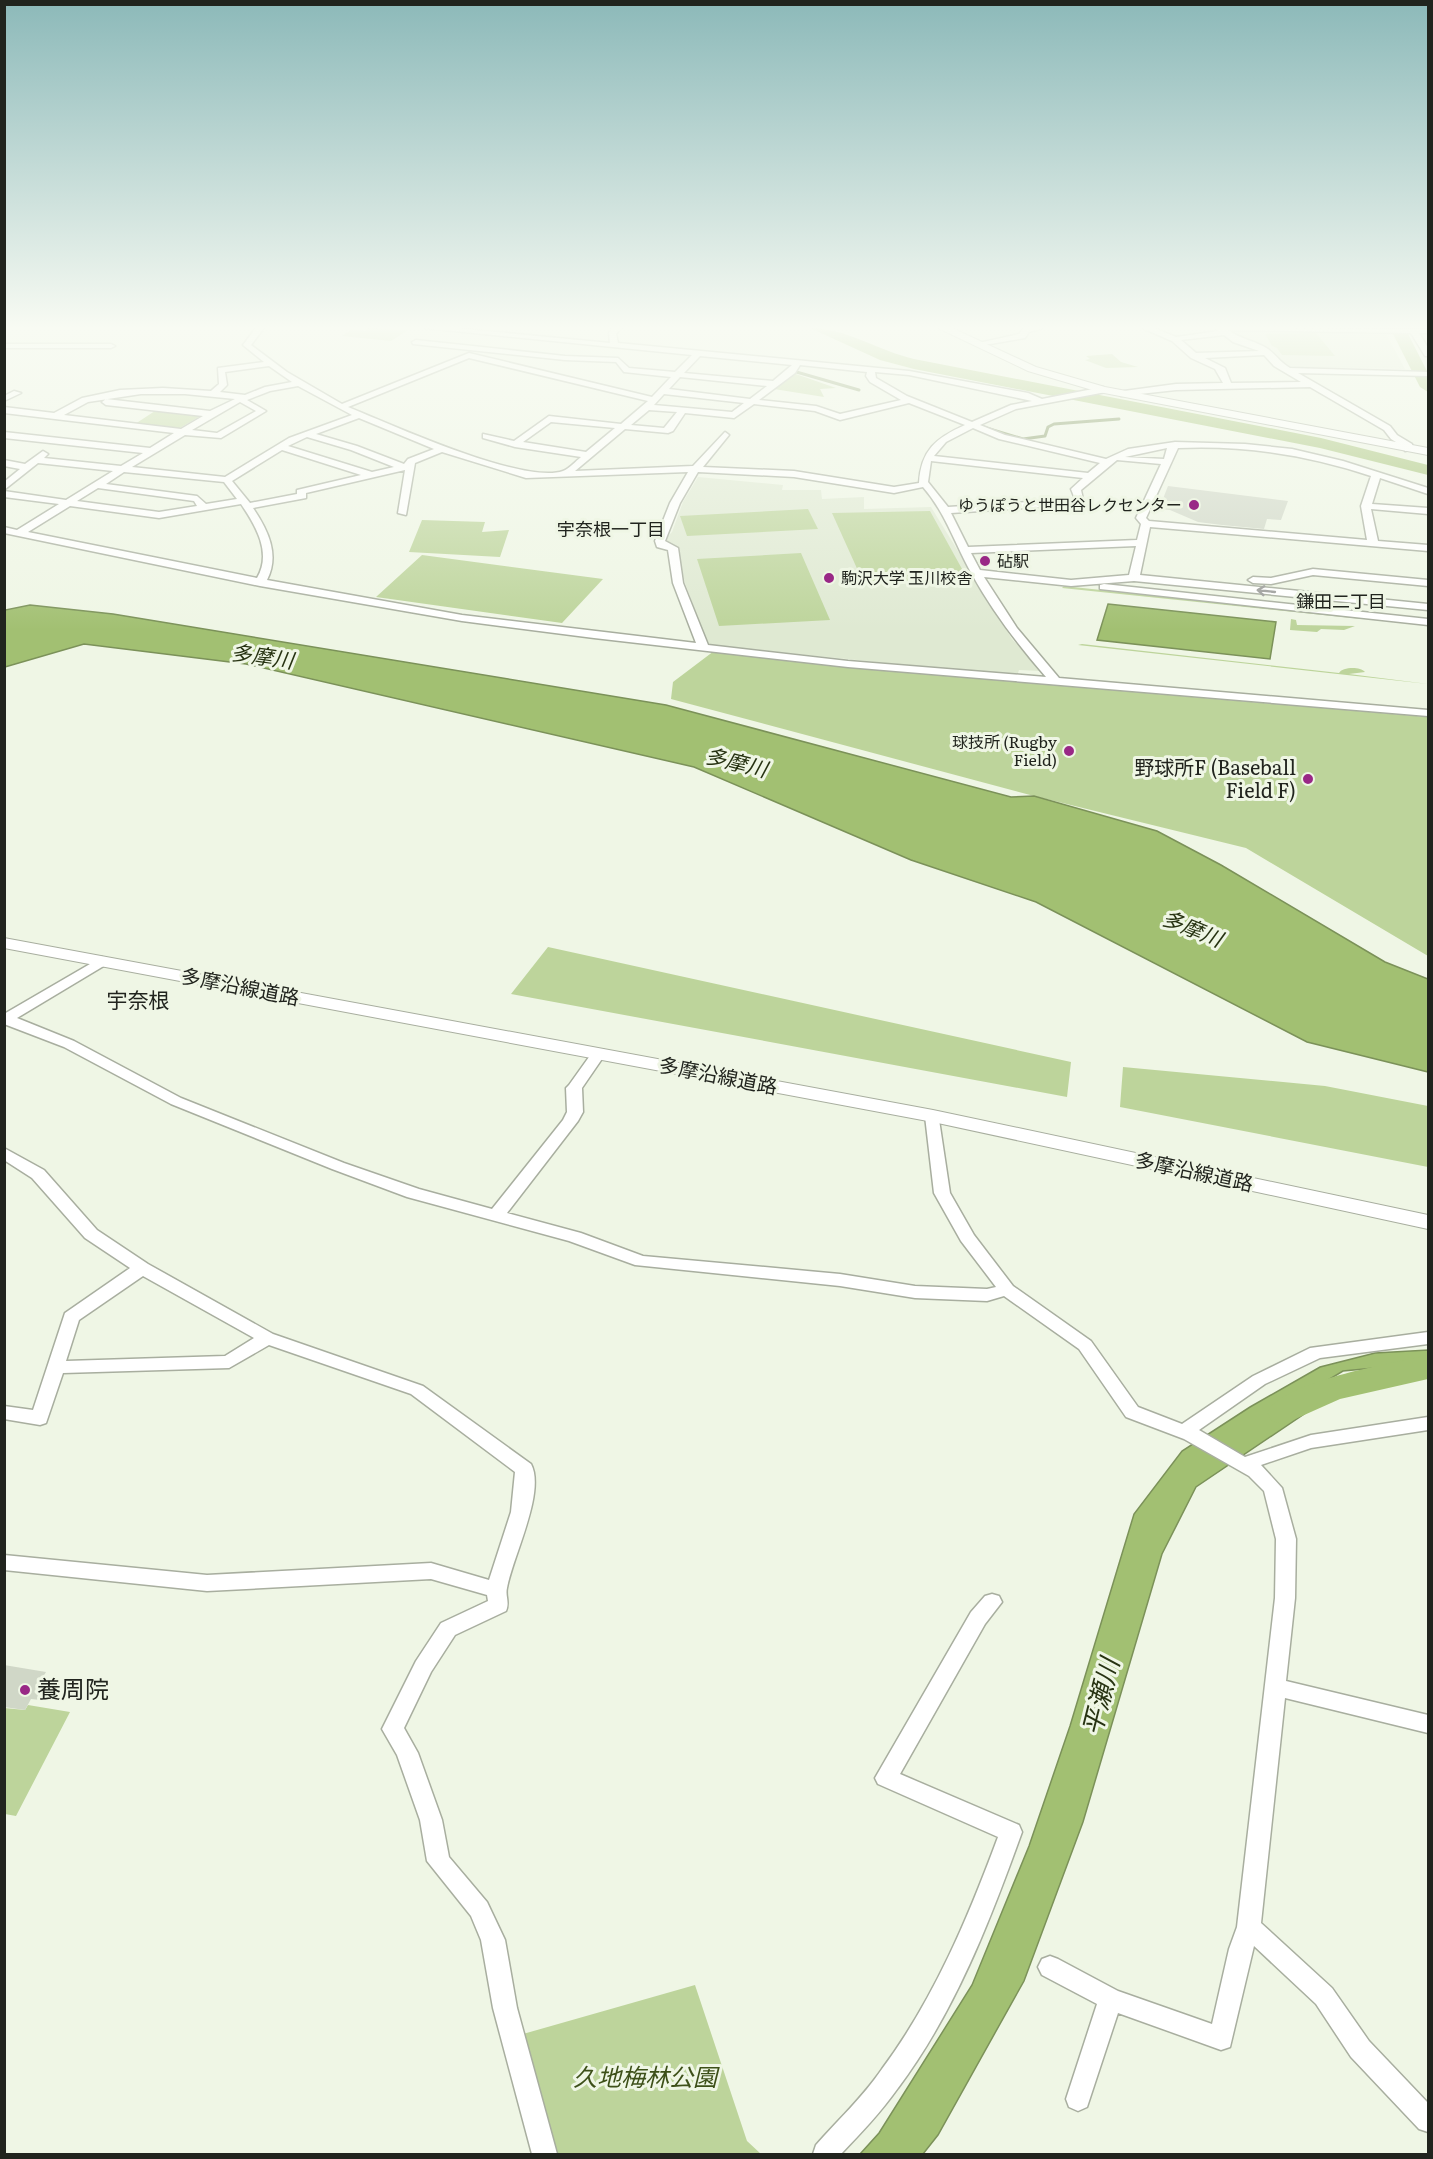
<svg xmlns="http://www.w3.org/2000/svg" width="1433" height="2159" viewBox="0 0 1433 2159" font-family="Literata,'Noto Sans JP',serif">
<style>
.built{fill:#dfe9d2}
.green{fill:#bdd49b}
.water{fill:#a2c072;stroke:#7b9159;stroke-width:1.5}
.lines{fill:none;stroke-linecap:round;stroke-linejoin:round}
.stream{stroke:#7b9159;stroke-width:3}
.river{fill:#a2c072;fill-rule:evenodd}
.building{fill:#d0d7c7}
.minor-casing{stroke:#a8ae9f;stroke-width:3}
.major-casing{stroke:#a8ae9f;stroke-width:2}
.minor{fill:#fff;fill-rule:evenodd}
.major{fill:#fff;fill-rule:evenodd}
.oneway{stroke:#9b9c9a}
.poi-dot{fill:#992886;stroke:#eff6e5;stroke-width:2}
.labels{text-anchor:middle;stroke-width:6;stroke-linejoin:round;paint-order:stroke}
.far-poi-label{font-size:16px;fill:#21241e;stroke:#eff6e5;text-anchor:end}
.far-neighbourhood-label{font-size:18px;fill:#21241e;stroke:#eff6e5}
.poi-label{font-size:20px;fill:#21241e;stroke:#eff6e5;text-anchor:end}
.street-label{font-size:20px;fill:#21241e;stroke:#eff6e5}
.water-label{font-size:21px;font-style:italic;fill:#273312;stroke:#eff6e5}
.neighbourhood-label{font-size:21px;fill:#21241e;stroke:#eff6e5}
.near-poi-label{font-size:24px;fill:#21241e;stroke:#eff6e5;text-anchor:start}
.near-park-label{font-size:24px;font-style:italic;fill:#3d5019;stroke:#eff6e5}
.near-water-label{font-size:26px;font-style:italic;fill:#273312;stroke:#eff6e5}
</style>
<rect width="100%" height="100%" fill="#eff6e5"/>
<!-- built -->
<path class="built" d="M1231,331L1385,332L1405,369L1290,367L1282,363L1271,349L1239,338Z
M698,477L783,485L782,490H821L822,499L864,497V509L931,507L1012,639L1041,671L1019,670L1017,676L708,645L685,583L677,547L667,544V537L672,532L683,502Z"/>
<!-- green -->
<path class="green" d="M369,328L408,330L391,341L342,336L352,329L365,331Z
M1316,333L1335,356L1282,355L1277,348L1272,346L1265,334Z
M1112,354L1121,362L1138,367L1106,368L1085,360L1090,359L1086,356Z
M793,373L836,388L820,389L824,397L774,389Z
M158,409L202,415L178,429L135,424Z
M808,509L818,529L687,536L680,516Z
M930,511L967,578L864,584L832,513Z
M422,520L485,522L482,532L509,530L500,557L409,552Z
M801,553L830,620L719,626L697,559Z
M422,555L603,579L562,623L376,597Z
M1064,586L1360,618L1362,619L1062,588Z
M1291,619L1296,620L1297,625L1355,626L1344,630L1321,629L1317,632L1290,630Z
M1082,644L1339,673C1342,667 1360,666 1365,672L1349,674L1428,684L1078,645Z
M714,651L946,676L1428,717V956L1246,848L1034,796L671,699L673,682Z
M548,947L1071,1062L1067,1097L511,994Z
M1123,1067L1325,1086L1428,1106V1167L1120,1107Z
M28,1705L70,1712L16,1816L5,1814L4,1708L25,1710Z
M695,1985L747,2141L761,2154H555L523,2034Z"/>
<!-- water -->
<path class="water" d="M1108,604L1276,622L1270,659L1097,640Z
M30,605L113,614L666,705L1011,797L1034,796L1157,831L1221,865L1385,962L1428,979V1072L1307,1042L1036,902L911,860L694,767L246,664L84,644L5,667V610Z
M1428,1350V1363L1343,1371L1323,1383L1313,1408L1196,1487L1162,1554L1083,1822L1024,1981L938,2135L923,2154H860L879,2133L972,1985L1029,1846L1070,1726L1134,1514L1182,1451L1250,1407L1320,1367L1375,1353Z"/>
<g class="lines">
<!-- stream -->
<path class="stream" d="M793,371L859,390
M983,427L1023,439L1045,436L1048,427L1054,424L1119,419"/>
<!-- river -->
<path class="river" d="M810,328C846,328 879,351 914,359L1321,438L1428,465V475L1320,448L914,369L880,360Z
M1390,328H1405L1428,373V392L1420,387Z
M1428,1355V1379L1340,1399L1284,1424L1272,1421L1267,1412C1286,1380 1391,1364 1428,1355Z"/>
</g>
<!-- building -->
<path class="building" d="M1168,486L1288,501L1281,520L1267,519L1264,529L1222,525L1198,522L1170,510L1159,509Z
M4,1665L46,1672L42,1679L50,1681L40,1700L31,1699L25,1710L4,1707Z"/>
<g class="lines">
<defs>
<path id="minor" d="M256,328H264L251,345L287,372L342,404L469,353L652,397L671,377L624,372L616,362L565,360L413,344L412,342L416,340L565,356L618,358L629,368L675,372L692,355L424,328H455L610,343L609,332L613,328H621L616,334L618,343L909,371L1028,393L1042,399L1103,387L1107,390L1106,392L1016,409L980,425L1005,435L1106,459L1128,449L1175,442L1245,444L1292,449L1343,461L1428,488V494L1380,478L1372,504L1428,508V514L1371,509L1378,541L1428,545V551L1150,527L1140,575L1428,604V610L1134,581L1071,586L984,577L1017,628L1059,678L1428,710V716L848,667L594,638L462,621L260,586L4,533V527L17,530L59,504L4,497V491L66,500L113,471L38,463L4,490V482L20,469L4,466V460L25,464L43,451L48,454L44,458L121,466L143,453L4,438V432L150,448L174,433L4,413V407L54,413L82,398L120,390L163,388L211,391L219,384L218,368L264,362L243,345ZM700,356L792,365L773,381L684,373ZM469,358L648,401L621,424L549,416L514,441L483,434V438L515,447L581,457C576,461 569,469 563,471C523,485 390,424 348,407ZM800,365L867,372L866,376L870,382L901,400L840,414L816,406L759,400L795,373ZM269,366L292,382L265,387L245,395L220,392L227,385L225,372ZM875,372L909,375L1032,401L1011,405L972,422L907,396L876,378ZM680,377L767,386L750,399L669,389ZM298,386L352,415L289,438L225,477L132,467L185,435L221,438L266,411L247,400L270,391ZM141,394H185L235,399L210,411L106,399L102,402L106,405L203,416L181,429L64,415L88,402ZM664,394L744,403L732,412L654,405ZM240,402L256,411L217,433L192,430ZM909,403L965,425C936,438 921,450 919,483L894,487L794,471L703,467L729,435L725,432L693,466L575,471L625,429L668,433L673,431L685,413L734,418L754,404L815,411L840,420ZM649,410L677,412L664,428L631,425ZM359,418L434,449L408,459L404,464L357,446L316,434ZM551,422L615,428L586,452L523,442ZM973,428L999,439L1100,463L1088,473L934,456L946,442ZM307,437L351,450L394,467L372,472L288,446ZM1167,448L1164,459L1125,457ZM1178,448C1245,445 1308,455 1371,476L1361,506L1367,540L1149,521L1146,518ZM282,450L361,475L297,490V494L250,503L232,481ZM442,452L526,478L688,472L670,503L655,541L657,547L668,550L673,583L696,643L462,615L267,580C280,555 268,530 253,508L306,498V493L405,470L398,513L406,515L415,463ZM1117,460L1161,464L1136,518L1141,524L1137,540L968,547L951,513L1084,504L1081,490ZM931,461L1083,478L1071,489L1075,499L948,507L928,482ZM124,472L224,482L237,499L206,504L197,496L106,484ZM698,472L794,477L894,493L923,487C946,513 956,547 973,576C993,612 1019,646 1046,677L848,661L708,645L683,583L678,548L665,541L680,503ZM98,488L194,501L197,506L159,512L77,501ZM241,504C256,526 272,553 257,578L28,532L70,506L159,518ZM1136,546L1129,575L1071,580L980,570L971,553Z
M1023,328H1043L1029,332L1025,338L978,346L974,344L1019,334Z
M1142,328H1154L1176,337L1218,331L1216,328L1428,329V333H1419L1428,348V356H1425L1411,333L1228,330C1240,339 1256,341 1268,349C1276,355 1281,363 1290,368L1428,372V376L1298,373L1390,426L1397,435L1412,444L1413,449L1405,451L1404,447L1391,439L1384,430L1310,387L1176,390L1121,396L1120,394L1124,391L1176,384L1223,383L1215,369L1191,358L1172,341ZM1224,335L1233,342L1259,351L1196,353L1181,340ZM1264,355L1274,366L1301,382L1231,383L1225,368L1205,358Z
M4,344H111L115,346L111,348H4Z
M14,391L21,393L4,401V396Z
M1313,569L1428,580V586L1313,575L1271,584L1253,583L1248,580L1253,577L1271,578Z
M1104,584L1428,619V625L1100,589V585Z
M102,957L109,961L107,964L17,1018L74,1041L181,1098L344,1163L419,1189L492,1209L563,1120L567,1112L566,1088L569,1085L594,1050H604L606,1053L582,1088L583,1112L578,1121L507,1213L581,1233L643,1256L840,1274L915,1286L987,1289L996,1287L961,1241L934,1193L925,1116L928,1113H938L950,1193L974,1235L1013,1286L1091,1341L1138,1407L1182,1424L1253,1376L1310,1348L1428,1332V1344L1320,1358L1265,1384L1199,1430L1245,1457L1311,1435L1428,1417V1430L1311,1448L1261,1465L1282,1488L1296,1539L1295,1598L1286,1681L1428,1715V1733L1285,1698L1261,1923L1332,1988L1369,2041L1428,2103V2132L1419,2129L1351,2057L1316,2004L1254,1946L1230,2047L1221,2050L1118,2013L1087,2107L1078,2111L1069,2107L1066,2099L1097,2004L1042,1975L1038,1967L1042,1959L1050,1956L1058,1959L1118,1991L1212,2024L1229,1949L1237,1927L1275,1598L1276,1539L1264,1491L1249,1476L1184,1439L1126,1417L1079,1349L1004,1296L987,1301L915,1298L840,1286L635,1265L569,1241L407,1197L332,1169L171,1104L64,1047L4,1024V1014Z
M4,1148L44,1170L97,1230L148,1264L273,1334L423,1386L531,1464C546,1492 512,1558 507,1588C505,1596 510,1602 506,1611L455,1635L431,1672L404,1728L418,1753L442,1820L449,1857L487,1902L505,1940L517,2008L557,2154H532L493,2008L481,1940L471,1916L427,1861L420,1820L397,1755L382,1729L416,1661L441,1623L488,1601L487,1595L431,1579L207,1591L4,1570V1555L207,1575L431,1563L489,1580L511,1512L515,1472L411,1394L269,1345L229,1368L63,1373L46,1423L40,1425L4,1419V1406L33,1410L65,1313L130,1268L85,1238L32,1178L4,1160ZM143,1276L254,1338L225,1356L66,1361L79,1320Z
M992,1594L999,1596L1002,1602L985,1624L900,1774L1019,1825L1022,1832C990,1921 955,2012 898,2088C881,2112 861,2133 841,2154H813L816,2145C838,2120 863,2097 882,2069C934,1999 968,1918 998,1837L878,1784L875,1778L971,1612L985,1596Z"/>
<path id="major" d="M938,328H952L1036,367L1105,387L1428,448V455L1099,392L1028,371Z
M4,938L933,1110L1428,1215V1229L933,1122L4,948Z"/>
</defs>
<!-- minor casing -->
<use href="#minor" class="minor-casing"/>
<!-- major casing -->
<use href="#major" class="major-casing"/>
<!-- minor -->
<use href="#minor" class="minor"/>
<!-- major -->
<use href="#major" class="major"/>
</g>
<!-- one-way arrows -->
<defs><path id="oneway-shaft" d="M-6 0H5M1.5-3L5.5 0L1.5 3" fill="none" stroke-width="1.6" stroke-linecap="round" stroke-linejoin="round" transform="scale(1.5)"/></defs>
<use class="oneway" href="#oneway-shaft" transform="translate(1266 591) rotate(-174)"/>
<!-- sky -->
<linearGradient id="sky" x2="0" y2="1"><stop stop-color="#8cb9b9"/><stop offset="0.52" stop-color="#f8fbf3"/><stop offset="1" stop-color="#f8fbf3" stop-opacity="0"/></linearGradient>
<rect width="1433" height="630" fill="url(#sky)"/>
<!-- markers -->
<g class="poi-dot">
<circle cx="1194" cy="505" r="6"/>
<circle cx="985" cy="561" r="6"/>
<circle cx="829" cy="578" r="6"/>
<circle cx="1069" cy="751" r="6"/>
<circle cx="1308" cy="779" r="6"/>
<circle cx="25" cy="1690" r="6"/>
</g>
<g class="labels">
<!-- far-poi labels -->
<g class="far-poi-label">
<text x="1182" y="511">ゆうぽうと世田谷レクセンター</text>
<text x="997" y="567" text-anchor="start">砧駅</text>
<text x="841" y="584" text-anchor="start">駒沢大学 玉川校舎</text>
<text x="1057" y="748">球技所 (Rugby<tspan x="1057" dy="18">Field)</tspan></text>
</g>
<!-- far-neighbourhood labels -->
<g class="far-neighbourhood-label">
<text x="611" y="536">宇奈根一丁目</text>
<text x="1341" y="608">鎌田二丁目</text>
</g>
<!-- poi labels -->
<g class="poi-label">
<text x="1296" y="775">野球所F (Baseball<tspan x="1296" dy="23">Field F)</tspan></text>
</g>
<!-- street labels -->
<g class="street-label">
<text transform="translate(240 987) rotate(11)" y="7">多摩沿線道路</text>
<text transform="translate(718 1076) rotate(11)" y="7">多摩沿線道路</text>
<text transform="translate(1194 1172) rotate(12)" y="7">多摩沿線道路</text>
</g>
<!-- water labels -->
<g class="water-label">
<text transform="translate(262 657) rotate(8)" y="7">多摩川</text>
<text transform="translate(736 763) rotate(14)" y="7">多摩川</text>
<text transform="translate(1192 929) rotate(22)" y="7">多摩川</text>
</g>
<!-- neighbourhood labels -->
<g class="neighbourhood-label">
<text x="138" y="1008">宇奈根</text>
</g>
<!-- near-poi labels -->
<g class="near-poi-label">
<text x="37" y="1698">養周院</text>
</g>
<!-- near-park labels -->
<g class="near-park-label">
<text x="645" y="2086">久地梅林公園</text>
</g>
<!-- near-water labels -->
<g class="near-water-label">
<text transform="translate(1101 1697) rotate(-76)" y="9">平瀬川</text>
</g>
</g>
<!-- border -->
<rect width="1433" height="2159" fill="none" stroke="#21241e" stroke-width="12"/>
</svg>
